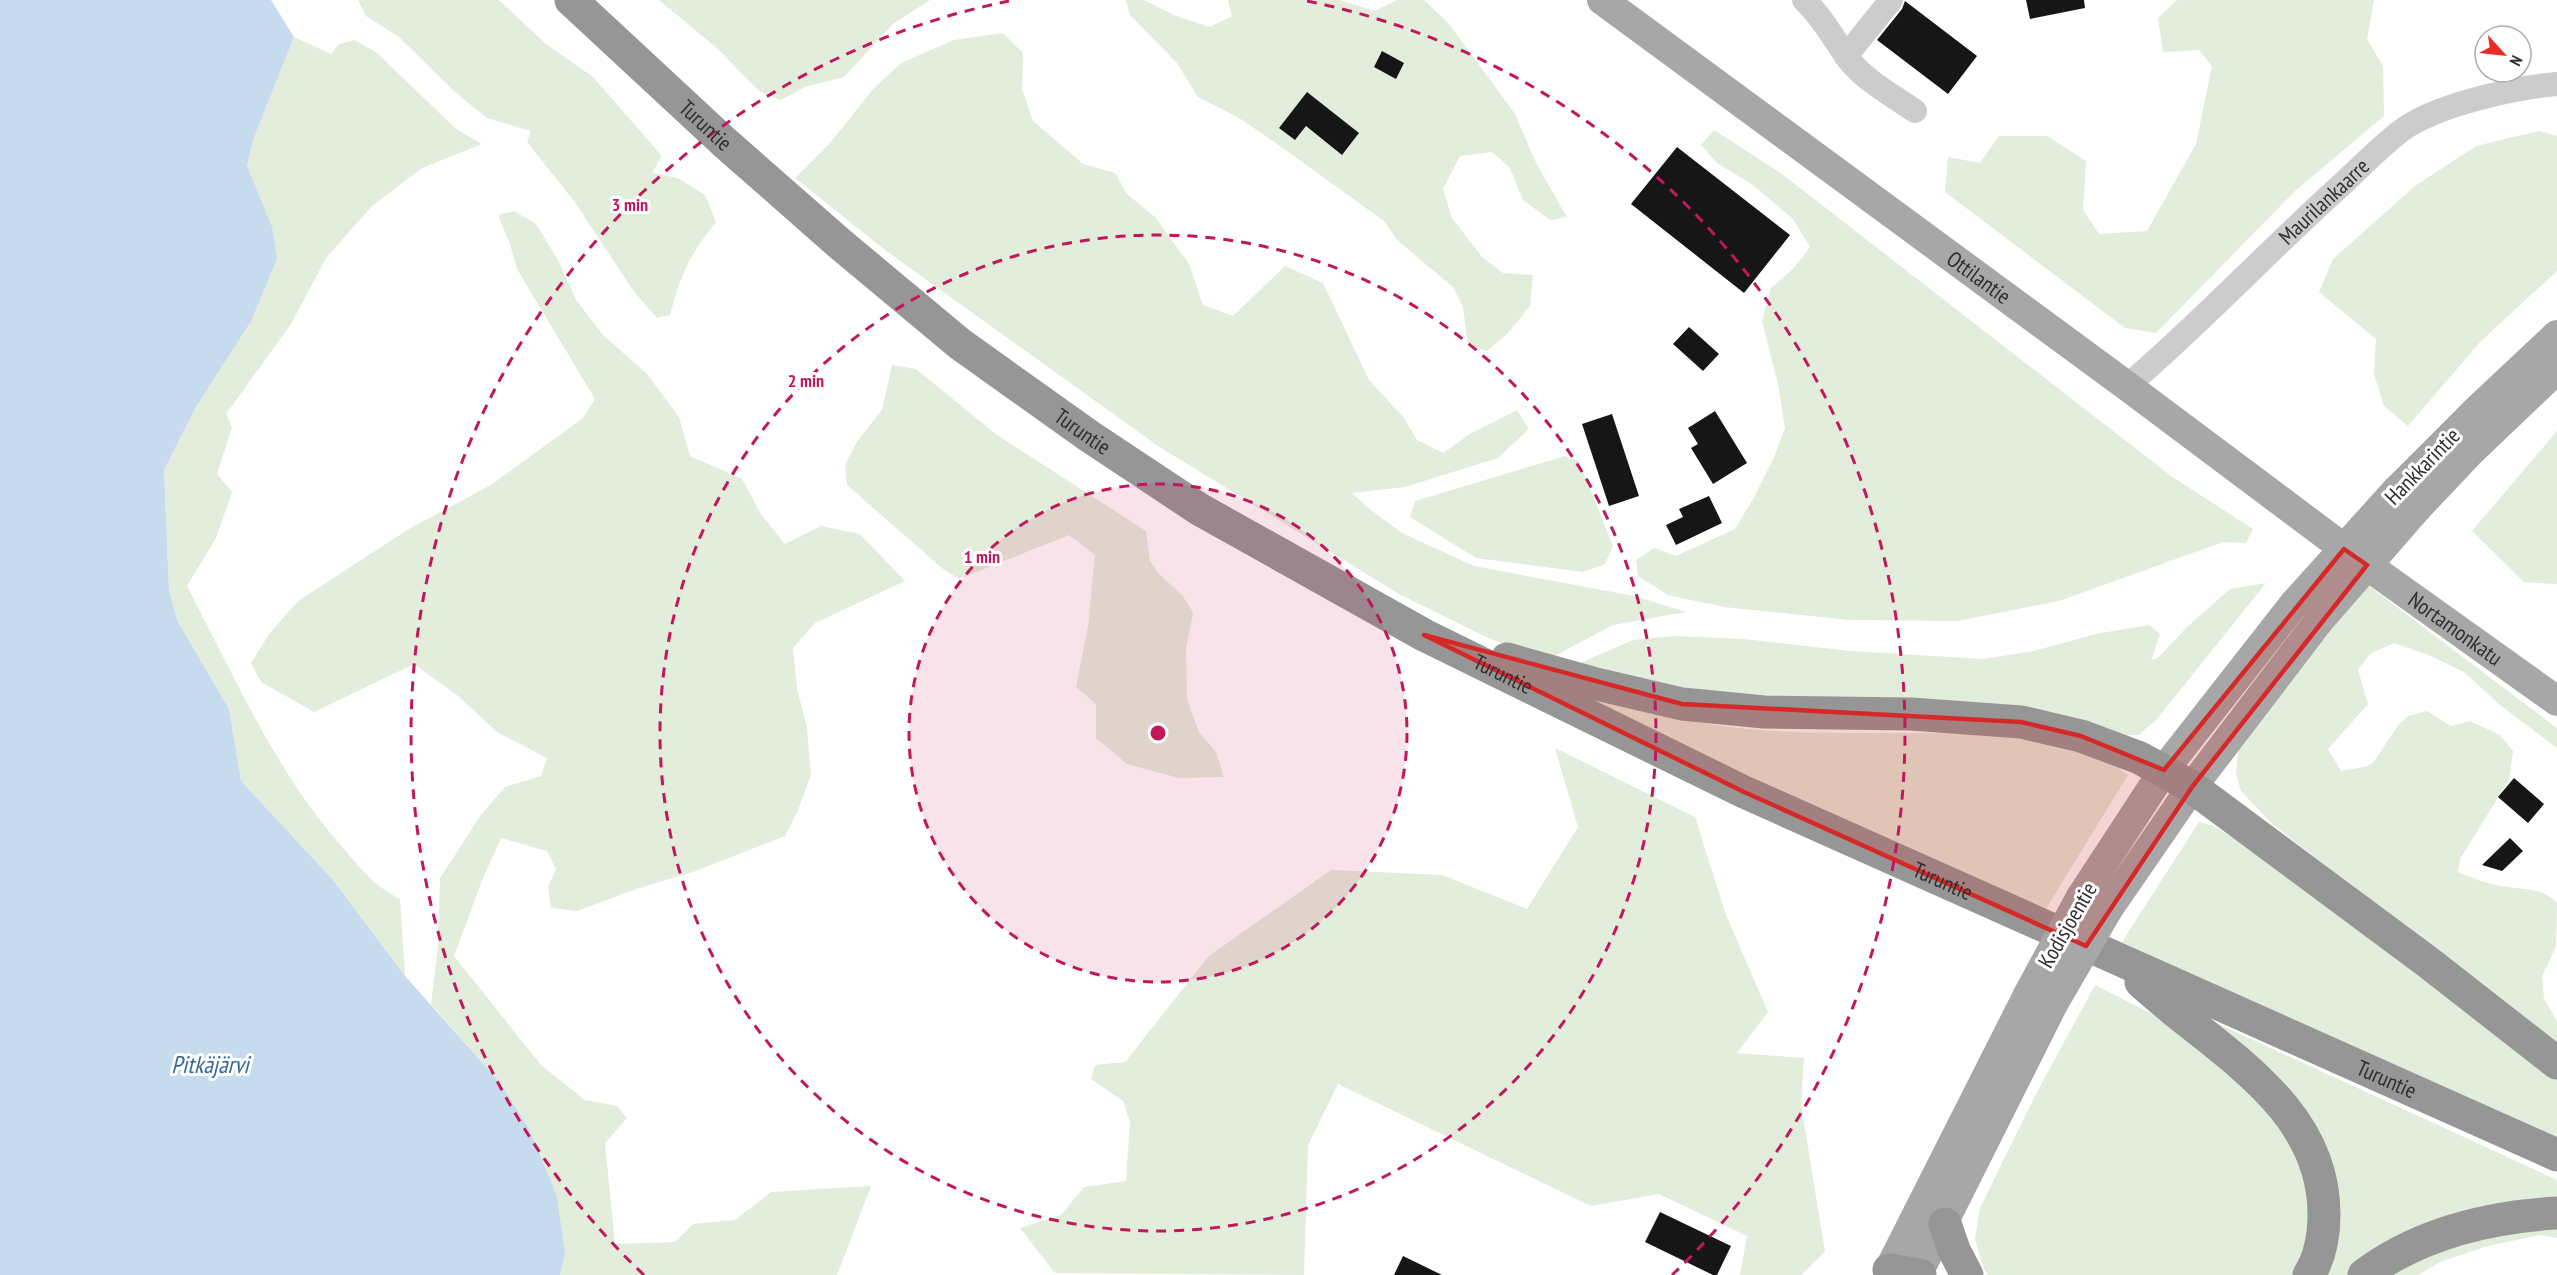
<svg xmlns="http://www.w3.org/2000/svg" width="2557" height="1275" viewBox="0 0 2557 1275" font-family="'PT Sans Narrow',sans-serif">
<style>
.green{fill:#e3eddb}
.water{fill:#c6dbee}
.building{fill:#161616}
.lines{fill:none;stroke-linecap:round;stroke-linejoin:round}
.minor{stroke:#ccc;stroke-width:24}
.major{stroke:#a7a7a7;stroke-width:30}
.highway{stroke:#969696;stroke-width:33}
.major-bridge{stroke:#a7a7a7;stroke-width:30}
.marked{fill:#d62828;fill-opacity:0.2;stroke:#d62828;stroke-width:4.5;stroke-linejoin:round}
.ring{fill:none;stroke:#c2185b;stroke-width:3;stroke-dasharray:10 8}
.labels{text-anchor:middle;stroke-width:6;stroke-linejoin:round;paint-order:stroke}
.street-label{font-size:22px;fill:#2f2f2f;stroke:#fff}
.water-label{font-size:24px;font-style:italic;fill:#376a96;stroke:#fff}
.centre{fill:#c2185b;stroke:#fff;stroke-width:3}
.ring-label{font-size:18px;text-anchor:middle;font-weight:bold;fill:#c2185b;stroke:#fff;stroke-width:6;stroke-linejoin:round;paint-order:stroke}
</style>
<rect width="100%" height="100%" fill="#fff"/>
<!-- green -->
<path class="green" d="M358,0H499L546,44L593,77L662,156L652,173L678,178L705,195L716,222C688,257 682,272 670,315L657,318L635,293L574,201L527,142L531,131L487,118L456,93L399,37L366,16Z
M659,0H930L893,24L844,77L805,87L781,100L760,92L718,49Z
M1126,0H1144L1176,16L1210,27L1232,16L1228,0H1340L1375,11L1397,0H1424L1449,24L1515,114L1537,165L1567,217L1550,220L1523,200L1510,168L1492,152L1460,156L1443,189L1452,218L1482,257L1503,273L1533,275L1530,306L1508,333L1487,351L1468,345L1463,307L1453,287L1397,240L1384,221L1273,141L1239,118L1198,97L1177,63L1130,15Z
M2177,0H2374L2367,39L2383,66L2384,116L2295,191L2156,333L2125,328L1945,192L1948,157L1980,163L1999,136H2047L2086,161L2083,210L2099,234L2147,231L2196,144L2212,66L2199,50L2163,52L2158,18Z
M1003,33L1023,53L1022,89L1033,121L1083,164L1115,173L1127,194L1155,217L1189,264L1203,305L1233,316L1285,266L1323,283L1369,380L1404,418L1417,440L1443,453L1470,434L1517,410L1529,429L1498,458L1405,487L1352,493L1367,507L1402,533L1474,566L1634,596L1686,612L1613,625L1547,660L1488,638L1399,594L1158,446L885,250L795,178L830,143L874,88L901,63L954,40Z
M294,37L331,54L339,44L354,40L376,52L456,129L482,144L422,168L372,206L326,258L291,324L226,414L232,427L217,474L232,492L216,538L187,586C234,676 275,771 343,848C363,871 372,884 400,899L405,976L333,880L241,781L229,709L177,620L169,590L164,470L197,405L259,196L247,167L253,140Z
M1714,130L1782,174L2171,476L2253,529L2246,543L2223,542L2059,601L1957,621L1849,620L1724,607L1668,595L1638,576L1636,560L1654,548L1676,556L1735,529L1753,499L1774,457L1785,428L1778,384L1762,321L1771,288L1793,269L1810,247L1793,219L1753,185L1717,163L1701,145Z
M2539,131L2557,136V271L2481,341L2408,426L2384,406L2374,374L2376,339L2319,292L2333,259L2415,186L2476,146Z
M514,211L536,224L558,260L576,300L603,335L647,374L679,417L690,456L742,479L761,514L785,544L821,526L860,534L905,581L815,623L793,648L797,689L807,727L811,775L798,810L785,836L693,872L636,889L577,911L551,908L548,887L556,869L547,851L501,838L481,883L454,956L541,1065L585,1100L617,1106L627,1118L605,1143L615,1244L675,1242L693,1224L735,1220L771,1192L871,1186L837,1275H560L565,1255L498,1080L431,1004L438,947L440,878L481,815L505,787L541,776L547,758L497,732L458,696L414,664L314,712L261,682L251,663L269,634L298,601L409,529L491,485L583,418L595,399L517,269L510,244L498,215Z
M892,365L916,369L997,435L1146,531L1150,561L1159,574L1183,596L1193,613L1186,649L1187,699L1199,732L1216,752L1224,777L1179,778L1127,764L1096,738V704L1076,687L1088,627L1095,555L1069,535L959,579L943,569L847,485L845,465L858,440L882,410Z
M2557,431V584L2524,582L2472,531Z
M1565,456L1579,461L1613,546L1605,564L1583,572L1476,558L1410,517L1415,501Z
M2266,583L2157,719L2139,735L2116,736L1706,697L1578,664L1633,640L1674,636L1744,639L1850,651L1984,659L2034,651L2096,634L2149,625L2160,634L2151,660L2158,658L2187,627L2230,589Z
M2369,586L2557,728V748L2500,705L2464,672L2431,656L2394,643L2370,654L2358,670L2368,704L2328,749L2341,771L2365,767L2373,763L2399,724L2409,716L2427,711L2451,726L2470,721L2500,735L2513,751L2509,780L2460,859L2458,872C2474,879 2491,885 2508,887C2528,890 2542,888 2557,903L2556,947L2542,976L2544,998L2557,1022V1044L2272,824L2241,791L2236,774L2238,752L2274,697Z
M1588,699C1644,711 1700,725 1758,730C1799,733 1840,733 1881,733C1952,733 2069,729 2128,775L2044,912L1789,795Z
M1555,748L1695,817L1726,915L1768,1012L1737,1053L1804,1058L1801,1104L1825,1252L1801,1275H1740L1747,1236L1659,1194L1591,1206L1338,1084L1308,1145L1304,1275L1055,1273L1020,1228L1061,1215L1084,1187L1126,1181L1130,1122L1123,1101L1091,1079L1095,1065L1125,1062L1209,956L1331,870L1442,875L1527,909L1578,827Z
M2199,822L2214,826L2244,845L2557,1079V1139L2268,1011L2122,942Z
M2095,985L2162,1019L2274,1105L2315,1205L2298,1275H1988L1983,1267L1975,1239L1980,1208L2037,1092Z
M2208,1019L2557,1180V1204L2349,1275H2321L2334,1202Z
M2557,1225V1238L2540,1235L2488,1246L2442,1261L2418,1275H2386L2481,1234Z"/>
<!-- water -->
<path class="water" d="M0,0H271L294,37L253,140L247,166L272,227L277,259L251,321L197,405L164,470L169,590L177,620L229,709L241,781L333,880L405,976L498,1080L529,1129L557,1196L565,1255L560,1275H0Z"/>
<!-- building -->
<path class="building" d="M2026,0H2084L2085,8L2030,19Z
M1905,1L1977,56L1948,94L1877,40L1902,9Z
M1382,51L1404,63L1396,79L1374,67Z
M1307,92L1359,133L1342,155L1306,126L1295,140L1279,128Z
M1677,147L1790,235L1744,293L1631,204Z
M1689,327L1719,354L1703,371L1673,344Z
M1715,411L1747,463L1713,484L1691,448L1698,444L1688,428Z
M1612,414L1639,496L1609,506L1582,424Z
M1709,496L1722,523L1676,545L1666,525L1683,517L1679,509Z
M2514,778L2544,804L2528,823L2498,797Z
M2510,838L2523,851L2502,871L2482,865Z
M1660,1212L1731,1246L1717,1275H1713L1645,1242Z
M1403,1256L1442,1275H1394Z"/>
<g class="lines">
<!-- minor -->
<g class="minor">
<path d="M1804,0C1822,17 1832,36 1846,56C1862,79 1892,95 1915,111"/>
<path d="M1846,56L1891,0"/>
<path id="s1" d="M2127,386C2200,324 2266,253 2337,189C2357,171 2386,140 2408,126C2445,103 2515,88 2557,84"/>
</g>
<!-- major -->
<g class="major">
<path id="s2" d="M1602,0L2127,386L2354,556L2557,701"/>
<path d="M2396,491L2474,413L2557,335"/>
<path d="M2417,508L2469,453L2557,369"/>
<path d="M2081,897L2164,770L2294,604"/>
<path d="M2108,909L2192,787L2318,622"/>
<path d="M1889,1270L2028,995"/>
<path d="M1917,1275L2053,1004"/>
</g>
<!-- highway -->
<g class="highway">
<path id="s3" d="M571,0L724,142L839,243L960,344L1089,436L1199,509L1424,635L1742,791L2557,1155"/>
<path d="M1507,659L1592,683L1682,704L1764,712L1911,714L2021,722L2081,736L2140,758L2192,787L2429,963L2557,1063"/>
<path d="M2141,982C2157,996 2173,1010 2190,1023C2253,1073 2324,1125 2324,1214C2324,1235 2321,1256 2309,1275"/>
<path d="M1945,1224L1954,1250L1967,1275"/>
<path d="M1889,1270L1920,1275"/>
<path d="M2364,1275C2420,1233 2489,1217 2557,1213"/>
</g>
<!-- major-bridge -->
<path class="major-bridge" d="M2294,604L2396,491
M2318,622L2417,508
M2028,995L2081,897
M2053,1004L2108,909"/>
</g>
<!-- marked area -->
<path class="marked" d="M2344,549L2367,565L2192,787L2086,946L1742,791L1424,635L1682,704L2021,722L2081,736L2164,770Z"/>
<!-- distance rings -->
<circle cx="1158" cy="733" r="249" fill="#c2185b" fill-opacity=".12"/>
<g class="ring">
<circle cx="1158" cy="733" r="249"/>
<circle cx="1158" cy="733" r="498"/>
<path d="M644 1275A747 747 0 0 1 1009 1M1307 1A747 747 0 0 1 1672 1275"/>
</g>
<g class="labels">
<!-- street labels -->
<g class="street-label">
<text dy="8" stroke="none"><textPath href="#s3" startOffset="184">Turuntie</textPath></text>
<text dy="8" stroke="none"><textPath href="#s1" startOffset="270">Maurilankaarre</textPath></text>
<text dy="8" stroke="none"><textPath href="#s2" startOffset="468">Ottilantie</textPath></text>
<text dy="8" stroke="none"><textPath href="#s3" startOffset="670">Turuntie</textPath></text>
<text transform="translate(2422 466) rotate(-46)" y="8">Hankkarintie</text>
<text dy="8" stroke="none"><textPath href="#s2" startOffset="1060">Nortamonkatu</textPath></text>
<text dy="8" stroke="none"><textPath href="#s3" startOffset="1156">Turuntie</textPath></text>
<text dy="8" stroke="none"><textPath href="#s3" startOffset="1642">Turuntie</textPath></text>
<text transform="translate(2067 925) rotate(-60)" y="8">Kodisjoentie</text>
<text dy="8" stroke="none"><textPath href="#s3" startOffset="2128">Turuntie</textPath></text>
</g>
<!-- water labels -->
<g class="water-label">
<text x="210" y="1073">Pitkäjärvi</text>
</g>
</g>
<circle cx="1158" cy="733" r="9" class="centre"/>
<g class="ring-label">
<text x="630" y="211">3 min</text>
<text x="806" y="387">2 min</text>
<text x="982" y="563">1 min</text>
</g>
<!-- north arrow -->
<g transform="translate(2503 54) rotate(117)"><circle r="28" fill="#ffffff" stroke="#acacac" stroke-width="1.5"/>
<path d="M0-4.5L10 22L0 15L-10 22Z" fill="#f02826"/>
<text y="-9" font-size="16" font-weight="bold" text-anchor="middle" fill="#2f2f2f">N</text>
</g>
</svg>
